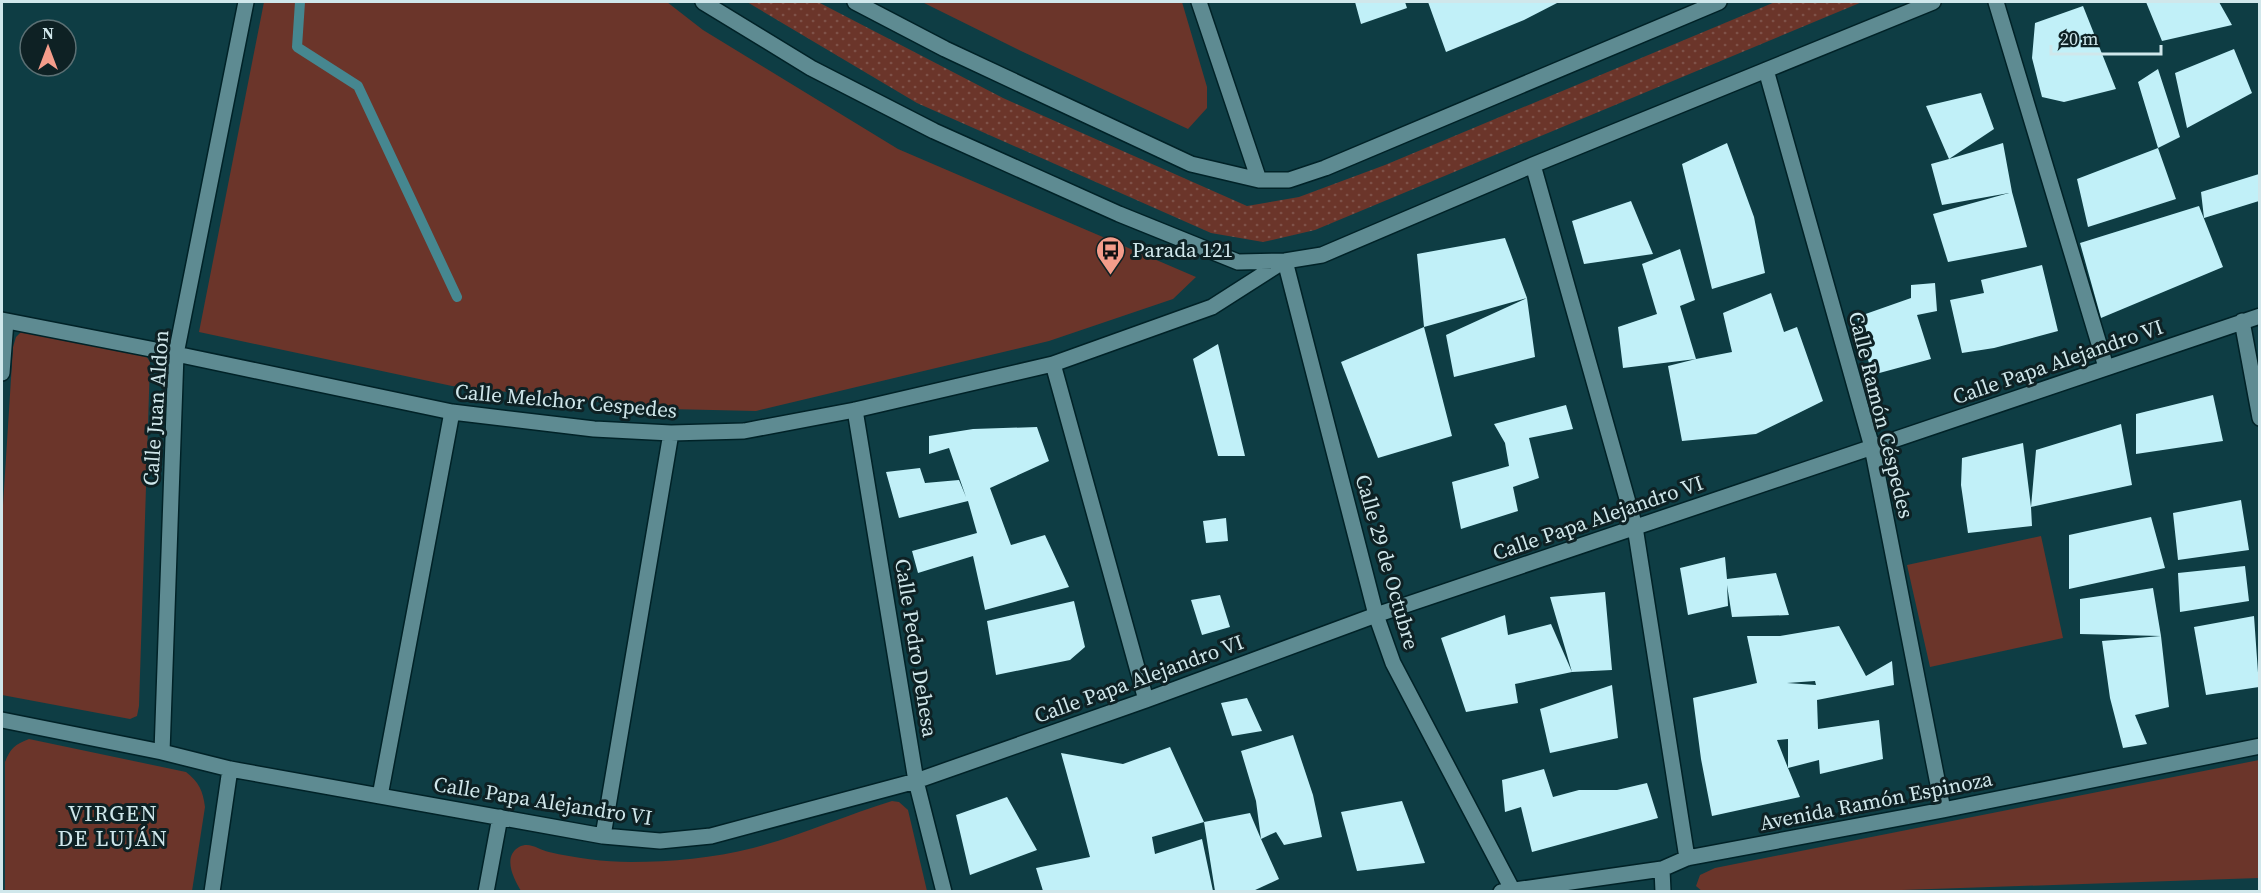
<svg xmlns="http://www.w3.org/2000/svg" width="2261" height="893" viewBox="0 0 2261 893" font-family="'Source Serif 4',serif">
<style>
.grass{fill:url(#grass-dots)}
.park{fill:#6b352a}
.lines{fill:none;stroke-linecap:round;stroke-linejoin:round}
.stream{stroke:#468790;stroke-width:10}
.building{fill:#c1f0f8;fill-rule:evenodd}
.minor-casing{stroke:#002227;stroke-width:18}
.minor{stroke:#5e8b92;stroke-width:15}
.labels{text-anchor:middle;stroke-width:6;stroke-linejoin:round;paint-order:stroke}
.poi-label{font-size:21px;fill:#d0e7eb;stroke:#0e2124;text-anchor:start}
.street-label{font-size:21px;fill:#d0e7eb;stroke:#0e2124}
.neighbourhood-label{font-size:22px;letter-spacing:1.5px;fill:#d0e7eb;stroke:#0e2124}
</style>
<defs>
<pattern id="grass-dots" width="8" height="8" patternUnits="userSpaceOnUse" patternTransform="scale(1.5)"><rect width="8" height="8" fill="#6b352a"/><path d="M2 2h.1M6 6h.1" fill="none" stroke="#7f5249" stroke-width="1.8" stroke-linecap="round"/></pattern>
</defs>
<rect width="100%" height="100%" fill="#0e3d44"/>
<!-- grass -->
<path class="grass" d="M747,2H818L1003,98L1247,206L1299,197L1385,165L1775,2H1862L1315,230L1263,242L1211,233L917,103Z"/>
<!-- park -->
<path class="park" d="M264,2H667L703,30L898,149L1196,277L1173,299L1049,341L756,411L668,409L452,386L199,332Z
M922,2H1182L1207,87V108L1188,129L1021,51Z
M23,330L145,354L150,362L139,706L137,716L130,719L2,695V521L13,347L16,337Z
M2041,536L2063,638L1930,667L1907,565Z
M29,739L186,772C199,782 203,791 205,807L192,891H5V762C10,749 15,744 29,739Z
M2259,760V878L1873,891L1703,892L1696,886L1700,875L1715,868Z
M892,801L899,802L908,810L927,891H521C514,879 502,857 519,847C530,841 539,850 549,852C575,858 604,862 631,862C672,862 713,858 753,848C800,836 846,815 892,801Z"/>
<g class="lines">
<!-- stream -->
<path class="stream" d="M300,2L297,47L358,86L457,297"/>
</g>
<!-- building -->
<path class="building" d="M1355,2H1405L1407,8L1361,24Z
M1428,2H1559L1524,20L1446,52Z
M2146,2H2219L2232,25L2162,41Z
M2083,6L2116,89L2064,102L2042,97L2032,58L2035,23Z
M2234,49L2252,93L2187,128L2175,73Z
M2158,69L2180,137L2158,148L2176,199L2088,227L2077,179L2158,148L2138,82Z
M1981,93L1994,129L1949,159L2003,143L2012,192L2027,247L1948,262L1933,214L2009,193L1942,205L1931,164L1949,159L1926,106Z
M1727,143L1754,217L1765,273L1712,289L1682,164Z
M2259,174V201L2204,218L2201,192Z
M1631,201L1653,254L1584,264L1572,221Z
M2199,206L2223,267L2101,318L2080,243Z
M1505,238L1527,298L1424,327L1417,254Z
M1680,249L1695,300L1680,306L1696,359L1732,352L1723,313L1771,293L1784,332L1797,327L1823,401L1756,434L1682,441L1668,366L1696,359L1623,368L1618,327L1657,314L1642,264Z
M2042,265L2058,331L1994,348L1962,353L1950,300L1984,293L1981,280Z
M1935,283L1937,311L1917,315L1931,359L1872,375L1857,317L1911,298V285Z
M1527,298L1535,357L1454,377L1446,335Z
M1424,327L1452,436L1378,458L1341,362Z
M1218,344L1245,456H1218L1193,359Z
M2213,395L2223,441L2136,454V414Z
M1566,405L1573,429L1529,438L1539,478L1513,487L1518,511L1461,529L1452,482L1509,466L1505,443L1494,424Z
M2121,424L2132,485L2031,507L2032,526L1968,533L1961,485L1962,458L2023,443L2031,507L2036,450Z
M1037,427L1049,461L990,488L1011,545L1045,535L1069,587L985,610L973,556L918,573L912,551L977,533L968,501L899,518L886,472L920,468L925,483L959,480L966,497L949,448L929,454V436L973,429Z
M2241,500L2249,550L2178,560L2173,513Z
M2151,517L2165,568L2069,589V535Z
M1226,518L1228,541L1206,543L1203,521Z
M1725,557L1727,579L1776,573L1789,615L1732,617L1727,585L1728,606L1688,615L1680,568Z
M2245,566L2249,601L2180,612L2178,573Z
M2153,588L2161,636L2169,707L2135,715L2147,744L2123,748L2110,698L2102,641L2161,636L2080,634V599Z
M1605,592L1612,670L1572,672L1550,597Z
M1220,595L1230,627L1202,635L1191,600Z
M1074,601L1085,647L1070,660L996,675L987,621Z
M1505,615L1508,635L1551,624L1572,672L1515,684L1518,703L1466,712L1441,638Z
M2254,616L2259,687L2206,695L2194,627Z
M1839,626L1866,676L1892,661L1894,685L1817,700L1818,729L1879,720L1883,759L1820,774L1819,760L1788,768L1800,797L1712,816L1701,759L1693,698L1757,683L1747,636H1780ZM1815,681L1816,685L1787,683ZM1788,739V768L1777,740Z
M1612,685L1618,738L1550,753L1540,709Z
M1247,698L1262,731L1232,736L1221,703Z
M1293,735L1313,795L1322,837L1284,845L1276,832L1261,839L1279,879L1253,891H1215L1204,822L1152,837L1155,854L1202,839L1213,891H1043L1036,868L1090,857L1061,753L1123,764L1170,747L1204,822L1250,813L1261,839L1256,801L1241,751Z
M1544,769L1553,797L1579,790H1617L1647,783L1658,818L1532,852L1521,807L1505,812L1502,780Z
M1007,797L1037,850L970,875L956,815Z
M1402,801L1425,863L1357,871L1341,812Z"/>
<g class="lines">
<defs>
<path id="minor" d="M703,2L811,68L934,131L1119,214L1238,262L1285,261L1322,255L1533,165L1933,2
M855,2L945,49L1191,164L1259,180H1289L1325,168L1719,2
M1199,2L1259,180
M1996,2L2106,367
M1766,70L1872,447L1943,810
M1533,165L1635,527L1687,858
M1285,261L1376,615L1393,663L1512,889
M2,320L176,354L452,412L594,429L671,433L744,431L855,410L1053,364L1212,307L1284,261
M2242,321L2260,418
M1053,364L1146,700
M2,373L6,321
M855,410L916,781L944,892
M2,720L162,752L230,769L603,836L660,841L711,836L916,781L1146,700L1376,615L2260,316
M162,752L176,354L246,2
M380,796L452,412
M603,836L671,433
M1662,869L1663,892
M212,892L230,769
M486,892L500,817
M1501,892L1662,869L1687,858L1943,810L2260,746"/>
</defs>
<!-- minor casing -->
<use href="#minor" class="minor-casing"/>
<!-- minor -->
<use href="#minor" class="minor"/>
</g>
<!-- icons -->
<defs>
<symbol id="bus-pin" viewBox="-11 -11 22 30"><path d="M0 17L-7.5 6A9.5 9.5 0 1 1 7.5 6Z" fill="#f49d8b" stroke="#0e2124"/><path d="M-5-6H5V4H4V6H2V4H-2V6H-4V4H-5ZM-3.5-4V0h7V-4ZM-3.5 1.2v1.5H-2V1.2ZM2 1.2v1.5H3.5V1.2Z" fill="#111"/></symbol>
</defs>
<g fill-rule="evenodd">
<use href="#bus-pin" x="1094" y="234" width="33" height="45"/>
</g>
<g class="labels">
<!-- poi labels -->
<g class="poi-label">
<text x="1132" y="257">Parada 121</text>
</g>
<!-- street labels -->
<g class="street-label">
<text transform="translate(2058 362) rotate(-19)" y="7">Calle Papa Alejandro VI</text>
<text transform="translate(566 401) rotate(5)" y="7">Calle Melchor Cespedes</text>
<text transform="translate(156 408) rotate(-86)" y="7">Calle Juan Aldon</text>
<text transform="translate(1881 415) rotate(76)" y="7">Calle Ramón Céspedes</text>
<text transform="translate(1598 518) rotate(-19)" y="7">Calle Papa Alejandro VI</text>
<text transform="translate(1387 562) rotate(74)" y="7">Calle 29 de Octubre</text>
<text transform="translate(916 648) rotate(81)" y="7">Calle Pedro Dehesa</text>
<text transform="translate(1139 679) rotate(-20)" y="7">Calle Papa Alejandro VI</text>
<text transform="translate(543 801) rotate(9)" y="7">Calle Papa Alejandro VI</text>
<text transform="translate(1876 801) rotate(-11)" y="7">Avenida Ramón Espinoza</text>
</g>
<!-- neighbourhood labels -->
<g class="neighbourhood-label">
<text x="113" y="821">VIRGEN<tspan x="113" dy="25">DE LUJÁN</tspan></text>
</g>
</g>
<!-- border -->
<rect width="2261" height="893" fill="none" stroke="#d0e7eb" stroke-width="6"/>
<!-- north arrow -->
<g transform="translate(48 48)"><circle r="28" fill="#0e2124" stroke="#5c7074" stroke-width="1.5"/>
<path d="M0-4.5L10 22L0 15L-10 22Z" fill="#f49d8b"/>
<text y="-9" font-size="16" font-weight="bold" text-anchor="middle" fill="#d0e7eb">N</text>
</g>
<!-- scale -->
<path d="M2051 45v9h110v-9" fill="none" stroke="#d0e7eb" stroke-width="3"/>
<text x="2060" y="45" font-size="18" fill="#d0e7eb" stroke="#0e2124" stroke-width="4.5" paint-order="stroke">20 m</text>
</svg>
